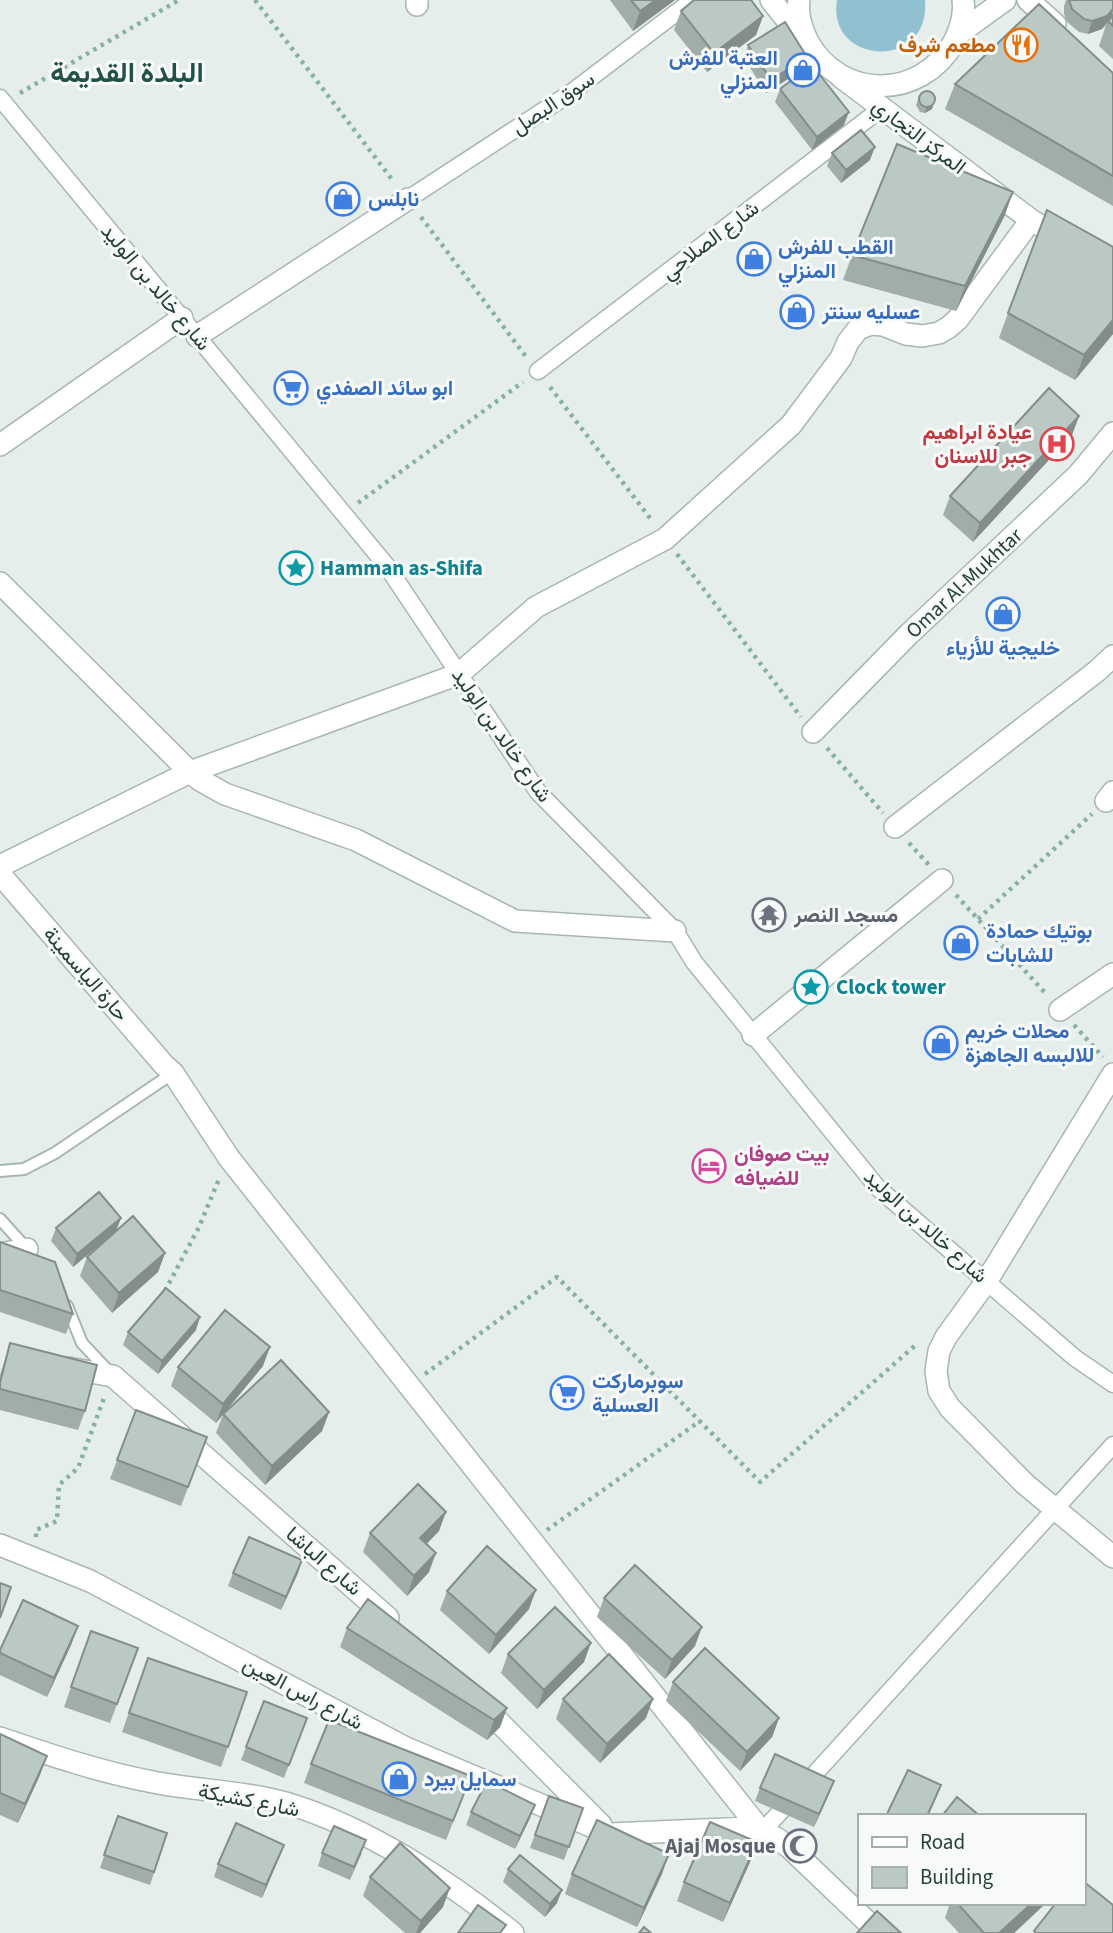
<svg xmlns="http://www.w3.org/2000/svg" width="1113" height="1933" viewBox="0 0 1113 1933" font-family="'Source Sans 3',Vazirmatn,sans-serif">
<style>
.water{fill:#91c1d0}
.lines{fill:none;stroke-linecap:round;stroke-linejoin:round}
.service-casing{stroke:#a8b6b3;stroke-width:14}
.pedestrian-casing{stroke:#a8b6b3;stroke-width:19}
.minor-casing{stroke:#a8b6b3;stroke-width:24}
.secondary-casing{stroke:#a5b9b4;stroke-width:24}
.path{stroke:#88b0a7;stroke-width:4.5;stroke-dasharray:3.5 5;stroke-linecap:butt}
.service{stroke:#fff;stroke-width:10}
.pedestrian{stroke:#fff;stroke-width:16}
.minor{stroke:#fff;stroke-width:21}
.secondary{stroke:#fff;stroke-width:21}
.wall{fill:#a1ada9}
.shaded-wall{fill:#838d89}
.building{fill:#bbc9c4;stroke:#838d89;stroke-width:2}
.labels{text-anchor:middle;stroke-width:6;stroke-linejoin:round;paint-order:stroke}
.food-label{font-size:21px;font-weight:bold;fill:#c56008;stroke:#f7faf9;text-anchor:end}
.shop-label{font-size:21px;font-weight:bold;fill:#366cbe;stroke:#f7faf9;text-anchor:start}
.street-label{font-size:21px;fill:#25403b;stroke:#f7faf9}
.health-label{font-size:21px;font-weight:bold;fill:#be3a42;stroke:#f7faf9;text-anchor:end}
.culture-label{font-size:21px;font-weight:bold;fill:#0d838f;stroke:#f7faf9;text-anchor:start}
.worship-label{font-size:21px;font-weight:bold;fill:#5b616d;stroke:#f7faf9;text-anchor:start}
.hotel-label{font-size:21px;font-weight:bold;fill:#b23c85;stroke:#f7faf9;text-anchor:start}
.district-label{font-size:28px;font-weight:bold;fill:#22514a;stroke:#f7faf9}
</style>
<rect width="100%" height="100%" fill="#e6eeeb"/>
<!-- water -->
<path class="water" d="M837,0H925C931,72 826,65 837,0Z"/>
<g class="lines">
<defs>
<path id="service" d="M0,1171L24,1169L55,1153L173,1073
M0,1219L26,1248
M67,1306L82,1343L111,1374"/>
<path id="pedestrian" d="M0,98L386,565L538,792L675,931L694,962L878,1188L1075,1358L1113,1384
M408,199L572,92L693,0
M538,371L882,108
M751,1830L762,1832L1113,1445"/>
<path id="minor" d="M1028,0L1055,24
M417,5V0
M841,77L1031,220L1043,227
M197,336L408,199
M0,445L182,318
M0,583L190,772L200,780L225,794L356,840L515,921L675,931
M813,732L909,634L1078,475L1113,433
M1106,801L1113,792
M895,827L1097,671L1113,656
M0,866L190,772L459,674L536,607L665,539L791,425L841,358L848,342L858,329L871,324L883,325L906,334L922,336L939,333L949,327L958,319L1031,220
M0,874L164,1065L173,1073L229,1158L762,1832
M1060,1010L1113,974
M753,1035L942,880
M1113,1074L986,1282L946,1337L939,1351L936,1371L939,1391L950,1408L1025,1484L1113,1557
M0,1254L27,1249
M68,1368L113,1376L388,1618
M0,1545L90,1581L406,1748L610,1834L748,1828L762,1832L776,1838L789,1847L879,1933
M481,1704L601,1825
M0,1738C50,1755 100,1772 153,1782C198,1791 244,1791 289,1804C368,1828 449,1881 513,1933"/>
<path id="secondary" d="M771,0L803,40
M799,0C797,14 802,30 808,42C841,101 921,100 954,42C960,30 965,14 963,0
M958,34L1005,0"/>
</defs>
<!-- service casing -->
<use href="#service" class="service-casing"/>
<!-- pedestrian casing -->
<use href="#pedestrian" class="pedestrian-casing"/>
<!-- minor casing -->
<use href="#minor" class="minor-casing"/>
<!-- secondary casing -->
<use href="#secondary" class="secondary-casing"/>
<!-- path -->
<path class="path" d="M255,0L394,182
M20,93L179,0
M421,217L527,358
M550,387L653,522
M358,503L523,382
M677,554L801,717
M827,748L883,813
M909,843L929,865
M956,895L1047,995
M978,919L1092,814
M1074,1025L1103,1057
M165,1291L199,1227L219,1179
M425,1374L557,1277L760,1482L918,1343
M547,1530L700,1421
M36,1537V1530L57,1521L59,1485L78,1468L104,1398"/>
<!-- service -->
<use href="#service" class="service"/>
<!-- pedestrian -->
<use href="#pedestrian" class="pedestrian"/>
<!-- minor -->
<use href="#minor" class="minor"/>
<!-- secondary -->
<use href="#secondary" class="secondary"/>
</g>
<!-- wall -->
<path class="wall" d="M610,0H675L633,31Z
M1066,0H1113V59L1099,46L1106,25L1102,29L1088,34L1079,32L1067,22L1064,14V6Z
M681,11L763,16L756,35L707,72L674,30Z
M748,45L807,57L802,70L766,93L744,58Z
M1113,73V206L945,109L955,84Z
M780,89L844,125L812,150L775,102Z
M920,94L932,109L925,113L920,112L916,105Z
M832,153L870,160L841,183L827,166Z
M1013,192L1004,217L956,311L843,280L852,255Z
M1113,247V334L1075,380L999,338L1008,313Z
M1079,416L1072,435L973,542L943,515L950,496Z
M121,1218L116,1231L73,1267L51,1241L56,1228Z
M0,1242L73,1314L66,1334L0,1312Z
M165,1253L158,1272L112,1313L80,1276L87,1257Z
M196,1330L158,1374L123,1345L128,1332Z
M10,1343L85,1411L78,1430L0,1410V1375Z
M263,1366L224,1413L329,1412L322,1431L265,1485L216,1433L223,1414L216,1423L171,1386L178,1367Z
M136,1410L207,1437L181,1506L110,1479Z
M439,1531L427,1544L429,1572L407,1596L363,1552L370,1533Z
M233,1573H298L281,1610L228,1586Z
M447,1591L529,1609L489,1654L440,1610Z
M604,1598L695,1646L665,1679L597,1617Z
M78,1626L71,1645L47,1697L0,1675V1650Z
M347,1628L507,1708L500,1727L487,1740L340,1647Z
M91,1631L138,1648L110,1723L64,1707Z
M508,1654L584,1662L537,1709L501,1673Z
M148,1658L247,1692L221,1767L122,1732Z
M673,1682L779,1718L772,1737L740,1771L666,1701Z
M563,1699L646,1718L600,1763L556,1719Z
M307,1718L284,1778L241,1760L246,1747Z
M0,1734L40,1775L18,1823L0,1815Z
M311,1764L471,1776L446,1840L304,1783Z
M760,1788L829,1794L814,1827L755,1801Z
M549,1796L583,1808L564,1860L530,1848Z
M471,1812L530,1818L515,1849L466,1825Z
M118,1816L167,1833L150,1885L100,1868Z
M284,1845L262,1898L214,1877L218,1864Z
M322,1853H362L350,1880L318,1866Z
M750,1862L723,1922L677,1901L684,1882Z
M508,1869L557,1903L545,1917L503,1882Z
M572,1874H662L637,1927L565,1894Z
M370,1877L443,1907L420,1933H405L363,1896Z
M950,1903H1046L1014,1933H959L945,1918Z"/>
<!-- shaded-wall -->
<path class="shaded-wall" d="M656,0H675L633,31L640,11Z
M1113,9L1111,18L1108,21L1102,29L1088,34L1092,21Z
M763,16L756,35L707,72L714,53Z
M807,57L802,70L766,93L771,80Z
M934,103L932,109L925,113L927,107Z
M849,112L844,125L812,150L817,137Z
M875,147L870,160L841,183L846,170Z
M1013,192L1004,217L956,311L965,286Z
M1113,320V334L1075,380L1084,355Z
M1079,416L1072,435L973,542L980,523Z
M121,1218L116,1231L73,1267L77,1254Z
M165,1253L158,1272L112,1313L119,1293Z
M200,1317L196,1330L158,1374L162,1361Z
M270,1347L263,1366L216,1423L223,1404Z
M329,1412L322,1431L265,1485L272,1466Z
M446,1512L439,1531L413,1557L420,1538Z
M436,1553L429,1572L407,1596L414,1576Z
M302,1560L298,1573L281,1610L286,1597Z
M536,1590L529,1609L489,1654L496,1635Z
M78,1626L71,1645L47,1697L54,1678Z
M702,1627L695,1646L665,1679L672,1660Z
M591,1643L584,1662L537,1709L544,1690Z
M653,1699L646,1718L600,1763L607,1744Z
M507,1708L500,1727L487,1740L494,1720Z
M779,1718L772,1737L740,1771L747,1752Z
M47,1756L40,1775L18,1823L25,1804Z
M834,1781L829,1794L814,1827L819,1814Z
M941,1785L936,1798L928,1816H927Z
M535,1805L530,1818L515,1849L520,1836Z
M757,1842L750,1862L723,1922L730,1903Z
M284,1845L279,1858L262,1898L266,1885Z
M669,1854L662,1874L637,1927L644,1908Z
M450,1888L443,1907L420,1933H416L421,1921Z
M562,1890L557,1903L545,1917L550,1904Z
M1032,1903H1046L1014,1933H999Z"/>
<!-- building -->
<path class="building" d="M631,0H656L640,11Z
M694,0H751L763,16L714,53L681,11Z
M1069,0H1113V9L1107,16L1092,21L1084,19L1072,9Z
M1039,4L1113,73V176L955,84Z
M1113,15V26L1108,21Z
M785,22L807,57L771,80L748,45Z
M812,65L849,112L817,137L780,89Z
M919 99a8 8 0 1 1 16 0a8 8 0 1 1-16 0Z
M861,130L875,147L846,170L832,153Z
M897,144L1013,192L965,286L852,255Z
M1047,210L1113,247V320L1084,355L1008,313Z
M1049,388L1079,416L980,523L950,496Z
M99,1192L121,1218L77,1254L56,1228Z
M133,1216L165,1253L119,1293L87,1257Z
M0,1242L55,1262L73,1314L0,1290Z
M166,1288L200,1317L162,1361L128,1332Z
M225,1310L270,1347L223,1404L178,1367Z
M10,1343L97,1365L85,1411L0,1389V1383Z
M281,1360L329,1412L272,1466L223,1414Z
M136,1410L207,1437L188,1487L117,1460Z
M418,1484L446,1512L420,1538L436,1553L414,1576L370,1533Z
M249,1537L302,1560L286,1597L233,1573Z
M487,1546L536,1590L496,1635L447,1591Z
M635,1565L702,1627L672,1660L604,1598Z
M0,1583L11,1587L0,1618Z
M368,1599L507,1708L494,1720L347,1628Z
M23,1600L78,1626L54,1678L0,1653V1650Z
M555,1607L591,1643L544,1690L508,1654Z
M91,1631L138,1648L117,1704L71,1687Z
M705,1648L779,1718L747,1752L673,1682Z
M609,1654L653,1699L607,1744L563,1699Z
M148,1658L247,1692L228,1747L129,1713Z
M264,1701L307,1718L289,1765L246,1747Z
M329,1720L471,1776L453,1821L311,1764Z
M0,1734L47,1756L25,1804L0,1793Z
M775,1754L834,1781L819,1814L760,1788Z
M908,1770L941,1785L927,1816H890L887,1814Z
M487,1781L535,1805L520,1836L471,1812Z
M549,1796L583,1808L569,1847L535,1835Z
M957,1797L980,1816H942Z
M118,1816L167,1833L154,1872L104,1855Z
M597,1820L669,1854L644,1908L572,1874Z
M710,1822L757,1842L730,1903L684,1882Z
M236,1823L284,1845L266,1885L218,1864Z
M334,1826L366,1840L354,1867L322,1853Z
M400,1843L450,1888L421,1921L370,1877Z
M520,1855L562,1890L550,1904L508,1869Z
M1083,1881L1113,1905V1933H1036L1034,1931L1056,1903H1083Z
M957,1903H1032L999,1933H984Z
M478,1905L506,1925L500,1933H458Z
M877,1911L901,1933H857Z
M644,1927L651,1933H639Z"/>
<!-- icons -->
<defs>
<symbol id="restaurant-ring" viewBox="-11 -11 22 22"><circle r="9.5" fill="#f7faf9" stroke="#e8710a" stroke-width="1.5"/><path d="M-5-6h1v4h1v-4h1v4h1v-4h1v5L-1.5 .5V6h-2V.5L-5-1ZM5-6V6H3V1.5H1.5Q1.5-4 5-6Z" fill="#e8710a"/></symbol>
<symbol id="shop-ring" viewBox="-11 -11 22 22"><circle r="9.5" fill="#f7faf9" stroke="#3f7fe0" stroke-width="1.5"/><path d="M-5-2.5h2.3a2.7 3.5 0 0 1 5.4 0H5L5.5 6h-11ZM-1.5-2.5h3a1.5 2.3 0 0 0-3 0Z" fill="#3f7fe0"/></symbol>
<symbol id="supermarket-ring" viewBox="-11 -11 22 22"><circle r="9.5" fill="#f7faf9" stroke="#3f7fe0" stroke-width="1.5"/><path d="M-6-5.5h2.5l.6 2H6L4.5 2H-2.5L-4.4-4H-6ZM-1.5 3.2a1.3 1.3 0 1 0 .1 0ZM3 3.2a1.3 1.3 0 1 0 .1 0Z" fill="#3f7fe0"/></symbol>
<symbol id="hospital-ring" viewBox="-11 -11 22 22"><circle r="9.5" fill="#f7faf9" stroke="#e0444e" stroke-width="1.5"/><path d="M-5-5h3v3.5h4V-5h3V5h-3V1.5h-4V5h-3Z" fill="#e0444e"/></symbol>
<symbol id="sight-ring" viewBox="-11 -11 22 22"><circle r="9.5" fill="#f7faf9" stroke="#0f9aa8" stroke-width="1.5"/><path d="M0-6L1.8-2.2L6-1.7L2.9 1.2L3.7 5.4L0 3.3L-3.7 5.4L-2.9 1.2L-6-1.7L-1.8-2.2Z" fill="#0f9aa8"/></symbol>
<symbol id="temple-ring" viewBox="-11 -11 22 22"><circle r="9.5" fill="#f7faf9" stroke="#6b7280" stroke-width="1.5"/><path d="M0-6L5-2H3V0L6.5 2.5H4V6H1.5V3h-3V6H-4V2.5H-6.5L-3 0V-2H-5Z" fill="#6b7280"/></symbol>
<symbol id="hotel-ring" viewBox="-11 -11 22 22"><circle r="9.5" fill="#f7faf9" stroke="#d1479c" stroke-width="1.5"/><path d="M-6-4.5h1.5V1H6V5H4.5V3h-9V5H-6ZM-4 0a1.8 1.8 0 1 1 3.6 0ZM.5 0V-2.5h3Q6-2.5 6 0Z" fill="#d1479c"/></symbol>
<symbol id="mosque-ring" viewBox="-11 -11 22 22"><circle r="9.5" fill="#f7faf9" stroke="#6b7280" stroke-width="1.5"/><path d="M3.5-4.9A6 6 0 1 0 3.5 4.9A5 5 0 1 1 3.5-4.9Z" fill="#6b7280"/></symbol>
</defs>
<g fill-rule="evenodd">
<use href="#restaurant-ring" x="1002" y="26" width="38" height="38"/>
<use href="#shop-ring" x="784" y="51" width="38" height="38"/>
<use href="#shop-ring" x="324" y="180" width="38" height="38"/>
<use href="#shop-ring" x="735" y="240" width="38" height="38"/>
<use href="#shop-ring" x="778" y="293" width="38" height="38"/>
<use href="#supermarket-ring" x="272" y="369" width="38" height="38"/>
<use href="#hospital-ring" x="1038" y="425" width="38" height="38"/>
<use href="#sight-ring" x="277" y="549" width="38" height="38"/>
<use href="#shop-ring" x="984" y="595" width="38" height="38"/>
<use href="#temple-ring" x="750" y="896" width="38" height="38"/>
<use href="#shop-ring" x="942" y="924" width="38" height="38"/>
<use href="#sight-ring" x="792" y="968" width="38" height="38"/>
<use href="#shop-ring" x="922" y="1024" width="38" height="38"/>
<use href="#hotel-ring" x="690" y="1147" width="38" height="38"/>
<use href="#supermarket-ring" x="548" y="1374" width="38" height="38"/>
<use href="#shop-ring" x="380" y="1760" width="38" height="38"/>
<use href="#mosque-ring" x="781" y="1827" width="38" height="38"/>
</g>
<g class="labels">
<!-- food labels -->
<g class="food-label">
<text x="996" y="52">مطعم شرف</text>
</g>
<!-- shop labels -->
<g class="shop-label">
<text x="778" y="65" text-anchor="end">العتبة للفرش<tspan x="778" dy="24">المنزلي</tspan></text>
<text x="368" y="206">نابلس</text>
<text x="778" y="254">القطب للفرش<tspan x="778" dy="24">المنزلي</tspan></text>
<text x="822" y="319">عسليه سنتر</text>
<text x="316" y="395">ابو سائد الصفدي</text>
<text x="1003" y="655" text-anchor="middle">خليجية للأزياء</text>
<text x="986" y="938">بوتيك حمادة<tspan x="986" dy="24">للشابات</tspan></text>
<text x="965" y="1038">محلات خريم<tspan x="965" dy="24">للالبسه الجاهزة</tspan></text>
<text x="592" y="1388">سوبرماركت<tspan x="592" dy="24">العسلية</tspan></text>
<text x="424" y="1786">سمايل بيرد</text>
</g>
<!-- street labels -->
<g class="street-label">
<text transform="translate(553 103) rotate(-34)" y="7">سوق البصل</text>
<text transform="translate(919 136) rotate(37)" y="7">المركز التجاري</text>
<text transform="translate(710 240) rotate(-37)" y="7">شارع الصلاحي</text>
<text transform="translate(156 287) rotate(50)" y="7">شارع خالد بن الوليد</text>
<text transform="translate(964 583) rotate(-43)" y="7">Omar Al-Mukhtar</text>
<text transform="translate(502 735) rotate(55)" y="7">شارع خالد بن الوليد</text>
<text transform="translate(86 974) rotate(49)" y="7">حارة الياسمينة</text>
<text transform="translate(926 1226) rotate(42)" y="7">شارع خالد بن الوليد</text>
<text transform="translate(324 1561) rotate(41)" y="7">شارع الباشا</text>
<text transform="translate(303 1693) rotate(28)" y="7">شارع راس العين</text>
<text transform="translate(249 1800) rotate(11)" y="7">شارع كشيكة</text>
</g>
<!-- health labels -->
<g class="health-label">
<text x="1032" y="439">عيادة ابراهيم<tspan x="1032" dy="24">جبر للاسنان</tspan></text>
</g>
<!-- culture labels -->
<g class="culture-label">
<text x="320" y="575">Hamman as-Shifa</text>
<text x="836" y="994">Clock tower</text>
</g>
<!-- worship labels -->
<g class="worship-label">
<text x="794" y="922">مسجد النصر</text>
<text x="776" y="1853" text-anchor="end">Ajaj Mosque</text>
</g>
<!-- hotel labels -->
<g class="hotel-label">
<text x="734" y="1161">بيت صوفان<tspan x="734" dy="24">للضيافه</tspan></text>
</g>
<!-- district labels -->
<g class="district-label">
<text x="127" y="82">البلدة القديمة</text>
</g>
</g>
<!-- legend -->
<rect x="858" y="1814" width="228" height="91" fill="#f7faf9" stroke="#a3b0ad" stroke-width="2"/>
<rect x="872" y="1837" width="35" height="10" fill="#ffffff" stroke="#a3b0ad" stroke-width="2"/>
<text x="920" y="1849" font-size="21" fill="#25403b">Road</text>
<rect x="872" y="1867" width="35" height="21" fill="#bbc9c4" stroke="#a3b0ad" stroke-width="2"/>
<text x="920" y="1884" font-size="21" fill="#25403b">Building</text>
</svg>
